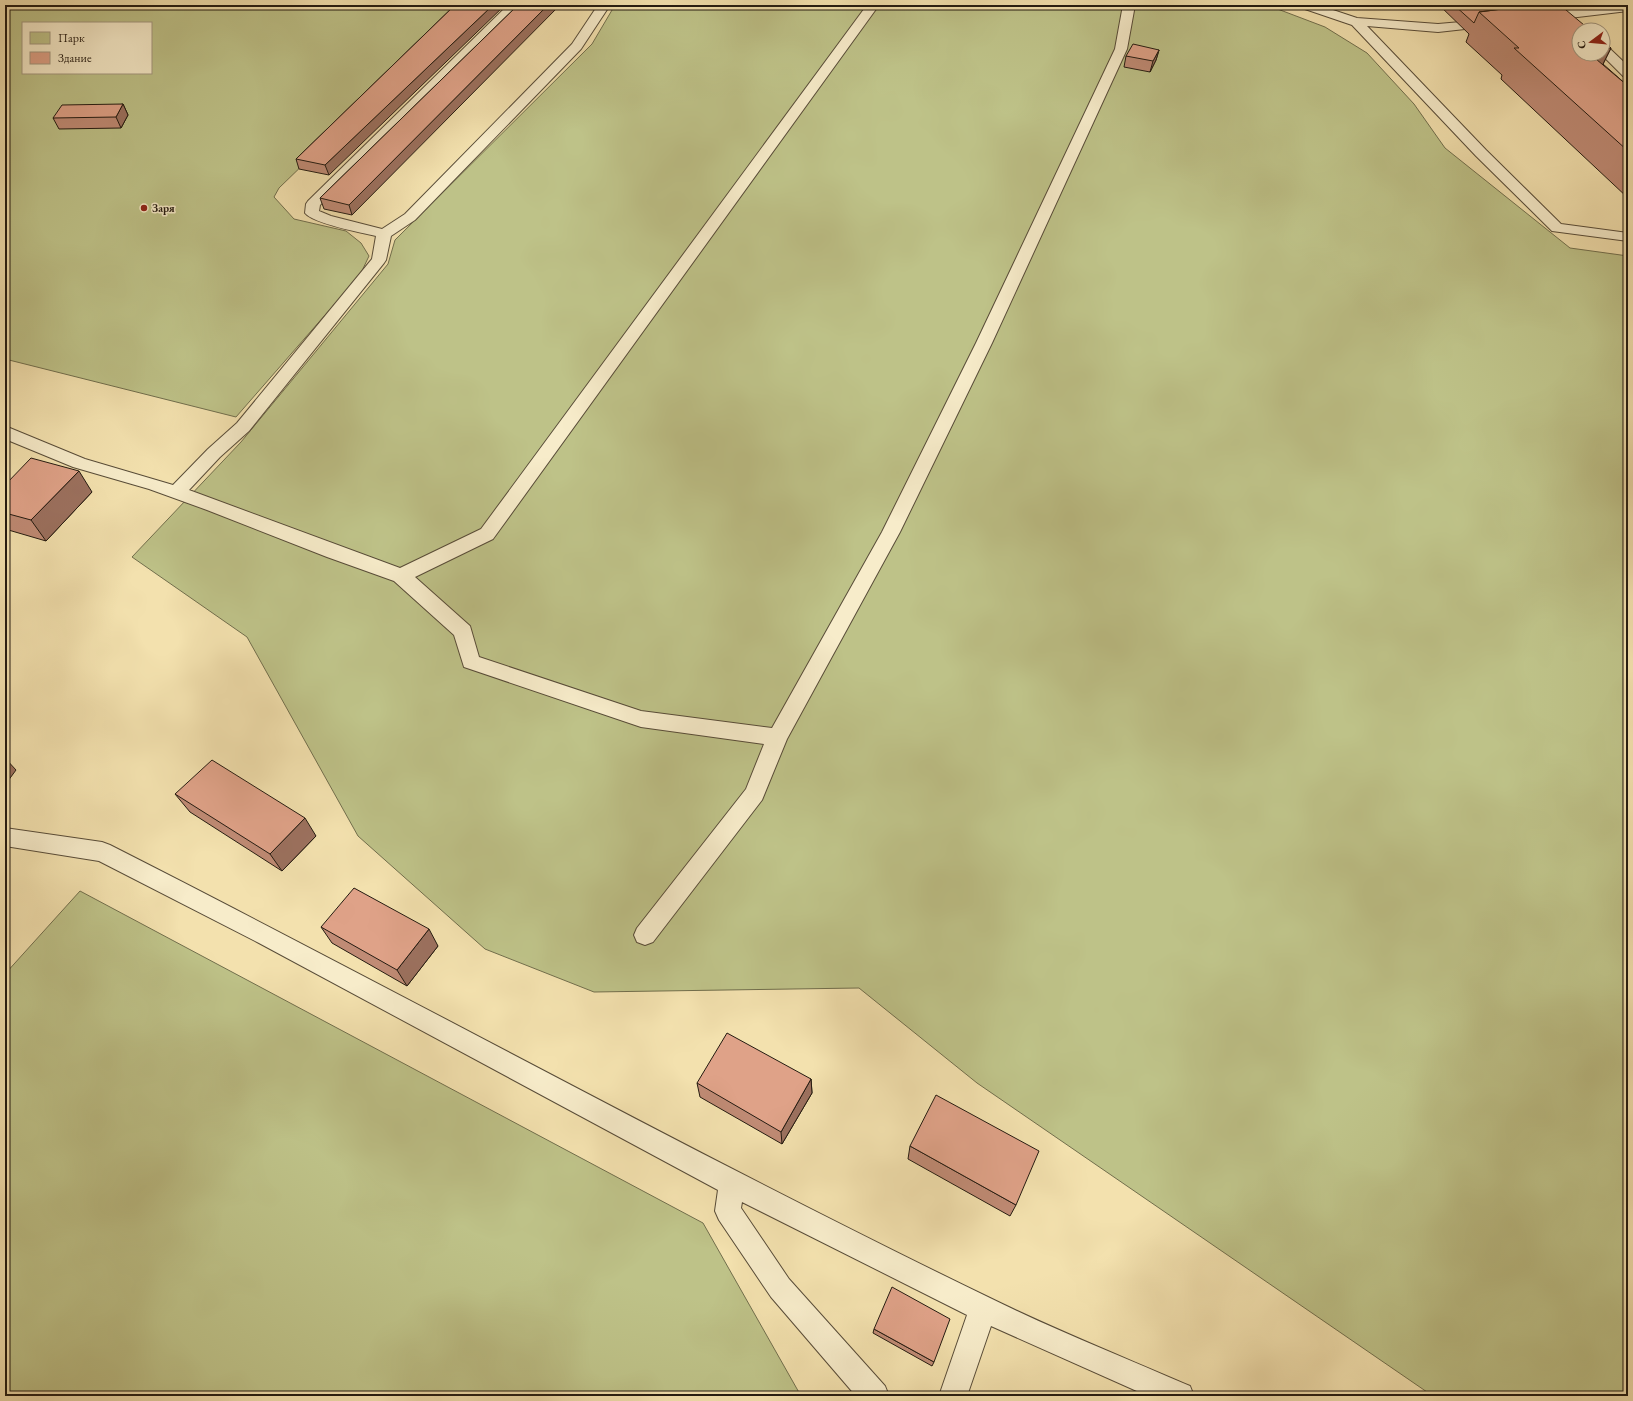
<svg xmlns="http://www.w3.org/2000/svg" width="1633" height="1401" viewBox="0 0 1633 1401" font-family="'EB Garamond',serif">
<style>
.green{fill:#bec288;stroke:#716e4c;fill-rule:evenodd}
.lines{fill:none;stroke-linecap:round;stroke-linejoin:round}
.service-casing{stroke:#584c38;stroke-width:2}
.service{fill:#f7ecca;fill-rule:evenodd}
.wall{fill:#c08b75;stroke:#241b11}
.shaded-wall{fill:#9c715f;stroke:#241b11}
.building{fill:#dfa288;stroke:#241b11}
.poi-dot{fill:#8f2418;stroke:#f7ecca;stroke-width:1.5}
.labels{text-anchor:middle;stroke-width:3;stroke-linejoin:round;paint-order:stroke}
.far-poi-label{font-size:11px;font-weight:bold;fill:#241b11;stroke:#f7ecca;text-anchor:start}
</style>
<rect width="100%" height="100%" fill="#f3e1ae"/>
<filter id="stains"><feTurbulence type="fractalNoise" baseFrequency=".005" numOctaves="4"/><feColorMatrix values="0 0 0 0 .2 0 0 0 0 .09 0 0 0 0 .02 0 0 0 .5 -.17"/></filter>
<radialGradient id="worn" r=".72"><stop offset=".6" stop-color="#630" stop-opacity="0"/><stop offset="1" stop-color="#630" stop-opacity=".3"/></radialGradient>
<!-- green -->
<path class="green" d="M5,5H468L279,188L274,197L294,219L346,231L361,243L369,256L360,275L236,417L5,359ZM23,23H151V73H23Z
M615,5H1267L1325,27L1367,53L1414,104L1445,148L1570,248L1628,256V1396H1429L1427,1392L977,1083L859,988L594,992L485,949L358,836L247,637L132,557L241,442L388,264L395,240L592,44Z
M80,891L703,1223L801,1396H5V974Z"/>
<g class="lines">
<defs>
<path id="service" d="M508,5H521L320,205L319,211L331,216L382,229L405,214L572,44L598,5H610L581,49L415,220L391,236L386,260L384,263L249,431L220,457L189,490L400,568L481,529L867,5H879L493,539L415,577L470,626L479,657L641,711L772,728L882,532L976,343L1115,49L1123,5H1135L1127,49L992,343L900,532L787,739L762,800L653,942L645,945L637,942L634,935L637,928L746,789L764,744L641,727L464,667L454,635L394,581L327,557L207,510L149,489L73,467L5,439V426L85,459L173,485L208,449L237,423L372,259L376,236C362,233 312,223 305,213L306,204L308,201Z
M1300,5H1318L1357,18L1438,24L1461,22L1465,23L1467,26L1465,29L1438,32L1367,26L1486,150L1561,224L1628,233V241L1552,231L1476,156L1352,25L1302,8Z
M1615,5H1628V11L1544,21L1540,20L1538,17L1540,14L1544,13Z
M1603,45L1607,46L1628,66V77L1623,76L1601,54H1603Z
M5,828L102,842L110,845C404,994 693,1154 990,1298C1055,1330 1123,1357 1190,1386L1194,1396H1148L991,1326L967,1396H939L967,1315L742,1202L741,1208L789,1279L885,1386L889,1396H856L771,1297L719,1220L715,1211L718,1190L259,943L99,861L5,846Z"/>
</defs>
<!-- service casing -->
<use href="#service" class="service-casing"/>
<!-- service -->
<use href="#service" class="service"/>
</g>
<!-- wall -->
<path class="wall" d="M455,5L329,175L299,169L296,159Z
M518,5L352,215L324,209L320,198Z
M1439,5H1522L1524,6L1611,48L1603,64L1628,86V198L1501,79L1502,75L1466,42L1469,34Z
M1159,50L1156,60L1150,72L1124,67L1126,56Z
M123,104L128,115L121,128L59,129L53,118Z
M5,485L92,492L46,541L5,529Z
M175,794L316,836L282,871L190,812Z
M321,927L438,946L407,986L332,943Z
M811,1079L812,1093L782,1144L700,1097L697,1083Z
M910,1146L1016,1205L1010,1216L908,1159Z
M874,1329L934,1362L932,1366L873,1333Z"/>
<!-- shaded-wall -->
<path class="shaded-wall" d="M493,5H505L329,175L325,165Z
M548,5H560L352,215L349,205Z
M1611,48L1596,78L1585,54H1603V49Z
M1159,50L1156,60L1150,72L1153,61Z
M123,104L128,115L121,128L116,117Z
M79,471L92,492L46,541L31,520Z
M5,758L16,770L5,785Z
M305,818L316,836L282,871L270,854Z
M429,929L438,946L407,986L397,970Z
M811,1079L812,1093L782,1144L781,1132Z"/>
<!-- building -->
<path class="building" d="M455,5H493L325,165L296,159Z
M518,5H548L349,205L320,198Z
M1454,5H1522L1524,6L1479,12L1474,23Z
M1534,5H1560L1590,30H1579V54H1590L1628,86V151L1514,48H1519L1479,12Z
M1603,41L1611,48L1603,49Z
M1133,44L1159,50L1153,61L1126,56Z
M123,104L116,117L53,118L62,105Z
M31,458L79,471L31,520L5,513V485Z
M212,760L305,818L270,854L175,794Z
M354,888L429,929L397,970L321,927Z
M727,1033L811,1079L781,1132L697,1083Z
M936,1095L1039,1151L1016,1205L910,1146Z
M892,1287L950,1319L934,1362L874,1329Z
M1003,1392L1010,1396H1002Z"/>
<!-- markers -->
<circle class="poi-dot" cx="144" cy="208" r="4"/>
<g class="labels">
<!-- far-poi labels -->
<g class="far-poi-label">
<text x="152" y="212">Заря</text>
</g>
</g>
<!-- margin -->
<rect width="1633" height="1401" fill="none" stroke="#f3e1ae" stroke-width="20"/>
<rect x="6" y="6" width="1621" height="1389" fill="none" stroke="#241b11" stroke-width="2"/>
<rect x="10" y="10" width="1613" height="1381" fill="none" stroke="#241b11"/>
<!-- legend -->
<rect x="22" y="22" width="130" height="52" fill="#f7ecca" stroke="#a39880"/>
<rect x="30" y="32" width="20" height="12" fill="#bec288" stroke="#a39880"/>
<text x="58" y="42" font-size="12" fill="#241b11">Парк</text>
<rect x="30" y="52" width="20" height="12" fill="#dfa288" stroke="#a39880"/>
<text x="58" y="62" font-size="12" fill="#241b11">Здание</text>
<!-- north arrow -->
<g transform="translate(1591 42) rotate(254)"><circle r="19" fill="#f7ecca" stroke="#a39880"/>
<path d="M0-3L7 15L0 10L-7 15Z" fill="#8f2418"/>
<text y="-6" font-size="11" font-weight="bold" text-anchor="middle" fill="#241b11">С</text>
</g>
<rect width="100%" height="100%" filter="url(#stains)"/>
<rect width="100%" height="100%" fill="url(#worn)"/>
</svg>
